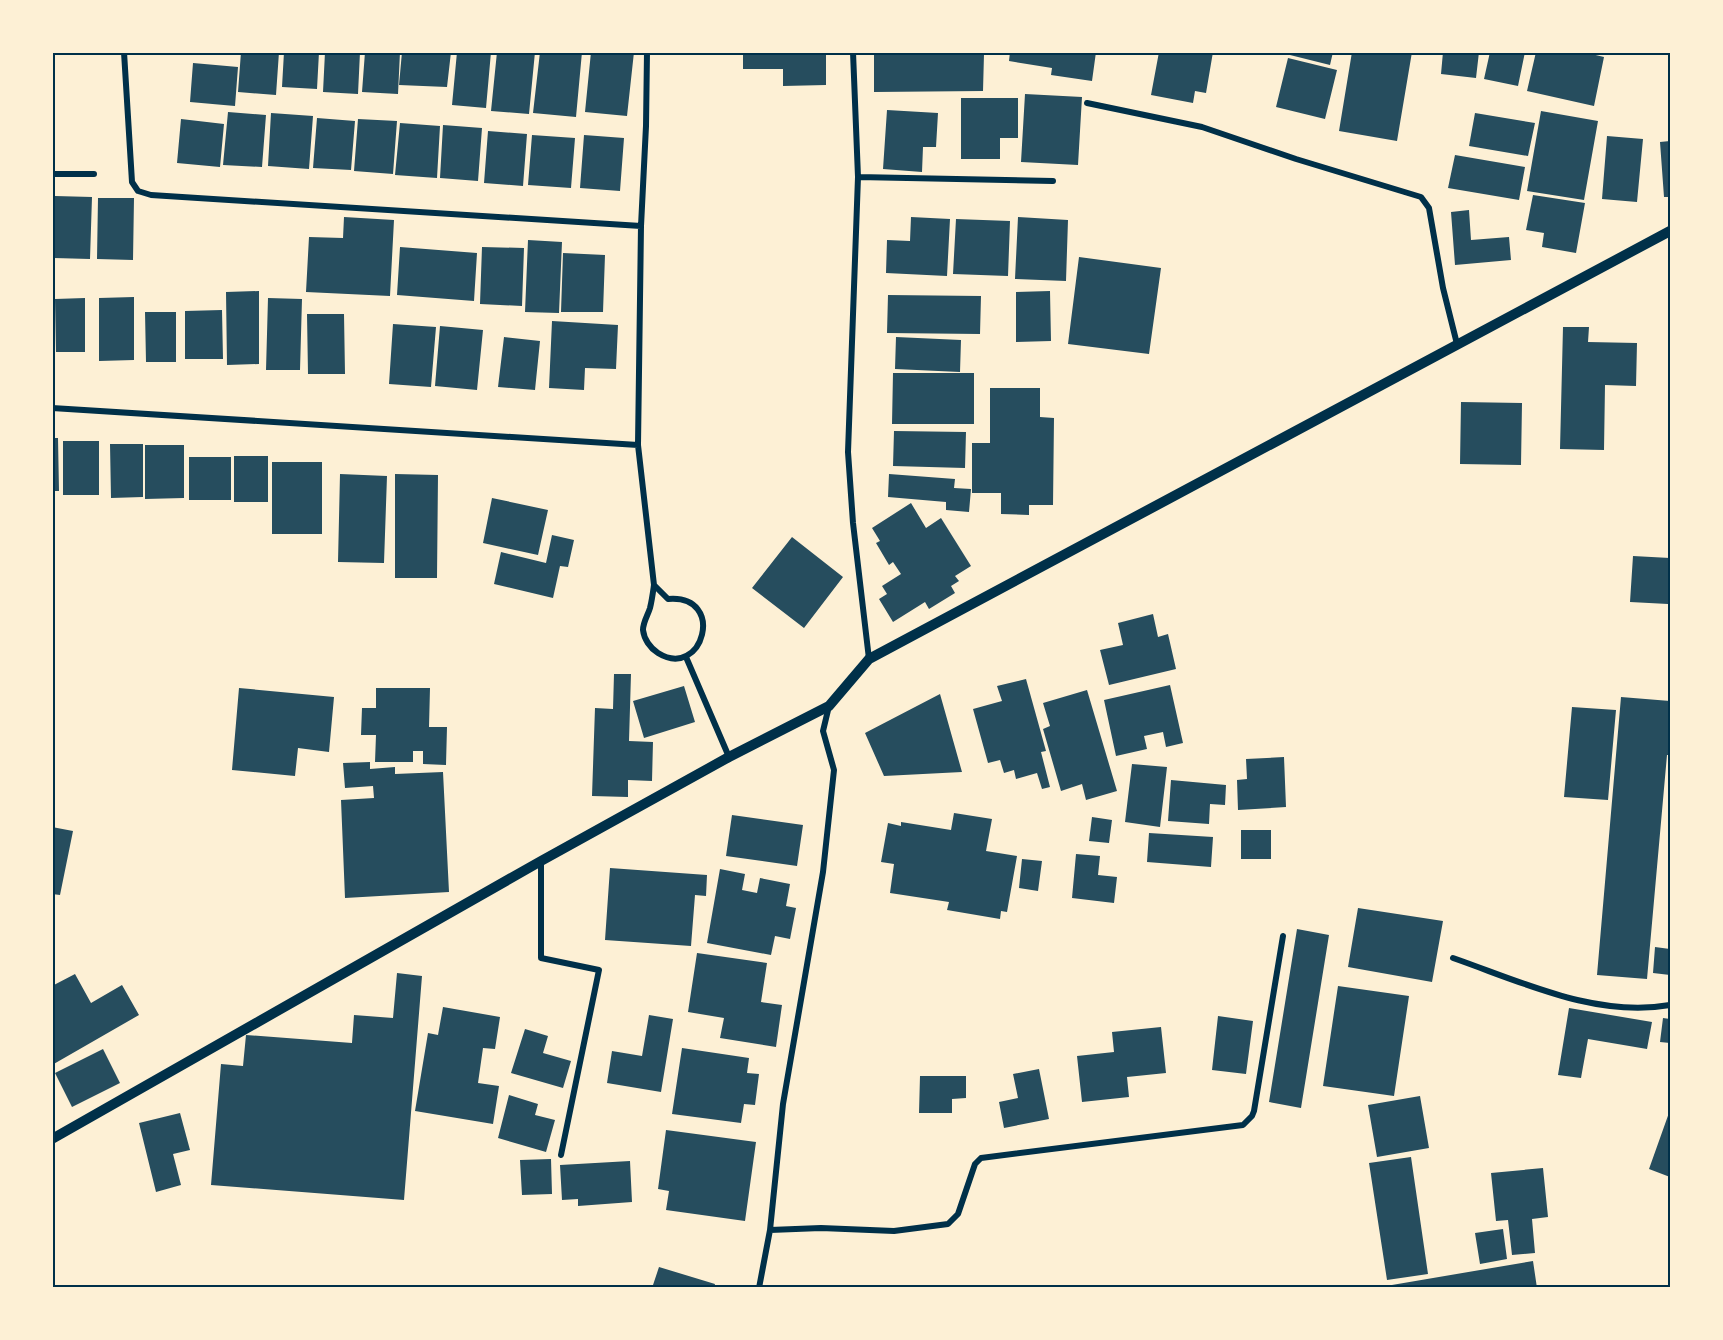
<svg xmlns="http://www.w3.org/2000/svg" width="1723" height="1340" viewBox="0 0 1723 1340" font-family="'Archivo Narrow',sans-serif">
<style>
.building{fill:#264d5e}
.lines{fill:none;stroke-linecap:round;stroke-linejoin:round}
.minor{stroke:#003049;stroke-width:6}
.tertiary{stroke:#003049;stroke-width:10}
.neatline{fill:none;stroke:#003049;stroke-width:2}
</style>
<rect width="100%" height="100%" fill="#fdf0d5"/>
<!-- building -->
<path class="building" d="M241,52H279L276,95L238,92Z
M284,52H319L317,89L282,87Z
M325,52H360L358,94L323,92Z
M365,52H400L398,94L362,92Z
M402,52H451L447,87L399,85Z
M457,52H491L486,108L452,105Z
M497,52H535L529,114L491,111Z
M540,52H582L576,117L533,113Z
M591,52H634L627,116L585,112Z
M743,52H826V85L783,86V69H743Z
M1010,52H1096L1092,81L1051,75L1052,68L1009,61Z
M1159,52H1213L1206,93L1195,91L1193,103L1151,95Z
M1291,52H1333L1330,65L1290,55Z
M1352,52H1412L1397,141L1339,131Z
M1443,52H1479L1476,78L1441,74Z
M1490,52H1525L1518,86L1484,79Z
M1536,52H1583L1604,57L1594,106L1527,91Z
M874,54H984L983,91L874,92Z
M1288,58L1337,70L1325,119L1276,107Z
M193,63L238,67L235,106L190,102Z
M1025,94L1082,97L1078,165L1021,162Z
M961,98H1018V138H1000V159H961Z
M887,110L938,113L936,147H923L922,172L883,169Z
M1541,111L1598,121L1584,200L1527,191Z
M228,112L266,115L262,167L223,165Z
M271,113L313,116L309,169L268,166Z
M1475,113L1535,123L1528,156L1469,146Z
M317,118L355,121L351,170L313,168Z
M181,119L224,124L220,167L177,163Z
M358,119L397,121L393,174L354,171Z
M400,123L440,126L437,178L395,175Z
M443,125L482,128L478,181L440,178Z
M488,131L527,134L523,186L484,183Z
M532,135L575,138L571,188L528,185Z
M584,135L624,138L620,191L580,188Z
M1607,136L1643,139L1637,202L1602,199Z
M1670,141V197H1664L1660,142Z
M1455,155L1525,167L1519,200L1448,188Z
M1533,195L1585,203L1576,253L1542,247L1544,233L1526,230Z
M55,196L92,197L90,259L54,258Z
M98,198H134L133,260L97,259Z
M1469,210L1471,240L1509,237L1511,260L1455,265L1451,212Z
M344,217L394,220L390,296L306,292L309,237L343,238Z
M911,217L950,219L947,276L886,273L887,240L910,241Z
M1018,217L1068,220L1066,281L1015,279Z
M956,219L1010,221L1008,276L953,274Z
M528,240L562,242L559,313L525,312Z
M400,247L477,253L474,301L397,295Z
M482,247L524,248L522,306L480,304Z
M563,253L605,255L603,312H561Z
M1079,257L1161,268L1149,354L1068,344Z
M259,291V364L227,365L226,292Z
M1050,291L1051,341L1016,342V292Z
M888,295L981,296L980,334L887,333Z
M134,297V360L99,361V298Z
M85,298V352H56L55,299Z
M268,298L302,299L300,370H266Z
M222,310L223,359H185V311Z
M145,312H176V362H146Z
M307,314H344L345,374H308Z
M552,321L618,325L616,369L585,368L584,390L549,388Z
M393,324L436,327L431,387L389,384Z
M440,326L483,330L477,390L435,386Z
M1563,327H1589L1588,342L1637,343L1636,386L1605,385L1604,450L1560,449Z
M504,337L540,341L535,390L498,387Z
M896,337L961,340L960,372L895,369Z
M893,373H974V424H892Z
M990,388H1040V417L1054,418L1053,505H1029V515L1001,514V493H972V443H990Z
M1461,402L1522,403L1521,465L1460,464Z
M894,431L966,432L965,468L893,466Z
M52,438H58L59,491H52Z
M63,441H99V495H63Z
M110,444H143V497L111,498Z
M145,445H184V498L145,499Z
M234,456H268V502H234Z
M189,457H231V500H189Z
M272,462H322V534H272Z
M340,474L387,476L384,563L338,562Z
M395,474L438,475L437,578H395Z
M889,474L955,479L954,488L971,489L969,512L946,510V502L888,497Z
M492,498L548,510L538,555L483,543Z
M911,503L926,528L941,518L971,566L955,576L959,581L951,586L955,593L929,609L925,602L893,622L879,599L887,594L882,586L901,574L893,562L889,565L876,543L880,541L872,528Z
M552,535L574,540L568,567L560,566L553,598L494,584L501,552L546,563Z
M792,537L843,577L804,628L752,588Z
M1633,556L1670,558L1668,604L1630,602Z
M1153,614L1158,637L1168,634L1176,669L1109,685L1100,650L1123,645L1118,623Z
M614,674H631L629,741L653,742L652,781L628,780V797L592,796L595,708L613,709Z
M1026,679L1046,751L1041,752L1050,787L1042,789L1037,773L1016,779L1014,770L1004,773L1000,760L988,763L973,709L1002,701L997,686Z
M1170,685L1183,743L1166,747L1163,732L1144,736L1147,749L1116,756L1104,700Z
M684,686L695,722L644,738L633,701Z
M239,688L334,697L329,752L298,748L295,776L232,770Z
M376,688H430L429,727H447L446,765L423,764V751H413V762H375L376,735H361L362,708H376Z
M1087,690L1117,791L1086,800L1082,784L1061,791L1043,729L1050,726L1043,703Z
M940,694L962,772L884,776L865,733Z
M1621,697L1670,701V755H1667L1647,979L1597,975Z
M1572,707L1616,710L1608,800L1564,797Z
M1284,757L1286,807L1238,810L1237,780L1247,779L1246,759Z
M370,762V769L395,767V774L443,772L449,892L345,898L341,800L374,798L373,786L345,788L343,763Z
M1132,764L1167,767L1160,827L1125,822Z
M1171,780L1226,785L1225,805L1210,804L1209,824L1168,821Z
M954,813L992,819L986,851L1017,856L1007,912L1001,911L1000,919L947,910L949,902L890,893L894,864L881,862L888,823L901,826V822L951,830Z
M732,815L803,825L797,866L726,856Z
M1092,817L1112,820L1109,843L1089,841Z
M52,827L73,831L60,895L52,894Z
M1241,830H1271V859H1241Z
M1149,833L1213,837L1211,867L1147,862Z
M1076,854L1100,856L1098,875L1117,877L1114,903L1072,898Z
M1022,859L1042,861L1038,891L1019,888Z
M610,868L707,875L706,896L695,895L691,946L605,940Z
M720,869L745,874L742,890L757,893L760,878L790,884L786,906L796,908L790,939L775,936L771,955L707,943Z
M1358,908L1443,921L1432,982L1348,967Z
M1297,929L1329,935L1301,1108L1269,1102Z
M1655,947L1670,949V975L1653,973Z
M697,953L767,963L761,1002L782,1005L776,1047L720,1038L724,1018L688,1012Z
M397,973L422,976L404,1200L211,1185L221,1064L243,1066L246,1035L352,1043L354,1015L393,1018Z
M75,974L91,1003L122,985L139,1015L52,1065V1025L54,1024L52,986Z
M1338,986L1409,996L1394,1096L1323,1086Z
M443,1007L500,1017L495,1049L483,1048L478,1083L499,1086L493,1124L415,1111L428,1033L438,1035Z
M1569,1008L1652,1022L1647,1049L1588,1039L1581,1078L1558,1075Z
M649,1015L673,1019L661,1092L607,1083L612,1051L642,1056Z
M1218,1016L1253,1021L1246,1074L1212,1070Z
M1663,1018L1670,1019V1043L1660,1042Z
M1161,1027L1166,1073L1127,1077L1129,1097L1082,1102L1077,1056L1114,1052L1112,1032Z
M525,1029L548,1036L543,1053L571,1061L563,1088L511,1073Z
M682,1048L749,1058L747,1073L759,1074L755,1105L744,1104L741,1123L672,1114Z
M103,1049L120,1083L72,1107L55,1073Z
M1039,1069L1049,1119L1004,1128L999,1102L1018,1098L1013,1074Z
M920,1076H966V1098L952,1099V1113H919Z
M509,1095L538,1104L535,1115L555,1120L546,1152L498,1138Z
M1420,1096L1429,1148L1377,1157L1368,1105Z
M1670,1110V1177L1649,1169Z
M180,1113L190,1150L173,1154L181,1185L156,1192L139,1123Z
M666,1130L756,1142L745,1221L666,1210L669,1191L658,1189Z
M1411,1157L1428,1274L1387,1280L1369,1163Z
M551,1159L552,1194L522,1195L520,1160Z
M630,1161L632,1202L578,1206V1199L562,1200L560,1165Z
M1543,1168L1548,1217L1532,1219L1535,1253L1512,1255L1508,1220L1496,1221L1491,1173Z
M1503,1229L1507,1259L1480,1264L1475,1233Z
M1533,1261L1537,1288H1386V1286Z
M659,1267L715,1284L714,1288H652Z"/>
<g class="lines">
<!-- minor -->
<path class="minor" d="M124,52L132,182L138,191L151,195L641,226
M647,52L646,126L641,226L638,445L654,585
M853,52L858,177L848,452L853,523L869,659
M1087,103L1202,127L1296,159L1421,197L1429,208L1443,288L1457,344
M52,174H94
M858,177L1053,181
M52,408L638,445
M654,585L668,599C727,594 703,681 658,653C650,648 644,639 643,630C643,622 648,615 650,608C652,600 653,592 654,585Z
M686,657L729,757
M541,861V958L599,970L561,1155
M1453,958C1522,982 1596,1018 1670,1005
M770,1230L821,1228L894,1231L948,1224L958,1214L975,1164L981,1158L1243,1125L1252,1116L1254,1111L1283,936
M759,1288L770,1230L783,1104L823,872L834,770L823,731L829,706"/>
<!-- tertiary -->
<path class="tertiary" d="M52,1139L541,861L729,757L829,706L869,659L1670,231"/>
</g>
<!-- border -->
<rect width="1723" height="1340" fill="none" stroke="#fdf0d5" stroke-width="108"/>
<rect x="54" y="54" width="1615" height="1232" class="neatline"/>
</svg>
